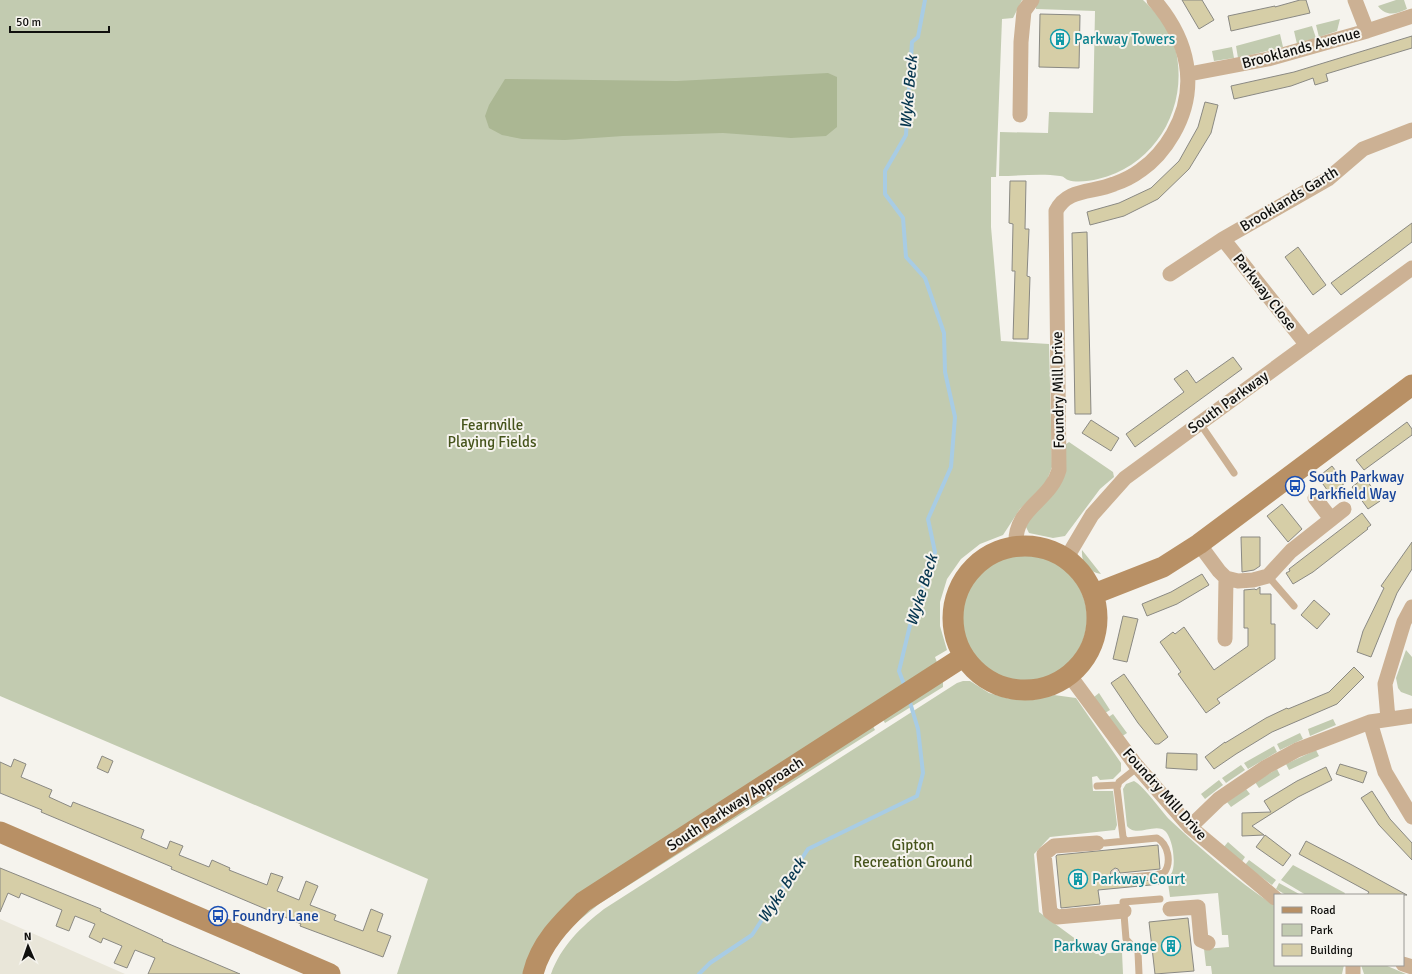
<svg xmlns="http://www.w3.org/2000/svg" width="1412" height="974" viewBox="0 0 1412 974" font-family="Signika,sans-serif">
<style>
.built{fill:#e9e6d9}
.green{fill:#c2cbb0}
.forest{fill:#abb793}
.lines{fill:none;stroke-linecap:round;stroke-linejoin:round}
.stream{stroke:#a8cce4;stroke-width:4}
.building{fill:#d6cea7;stroke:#8a8983}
.lane{stroke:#ccb194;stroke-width:7}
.street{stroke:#ccb194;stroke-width:15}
.secondary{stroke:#b89065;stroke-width:21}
.labels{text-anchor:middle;stroke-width:4;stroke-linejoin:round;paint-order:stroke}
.culture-label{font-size:15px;fill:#0d838f;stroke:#f5f3ed;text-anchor:start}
.street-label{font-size:15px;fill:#10100e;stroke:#f5f3ed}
.park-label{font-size:15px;fill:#46541c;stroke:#f5f3ed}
.transit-label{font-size:15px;fill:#164399;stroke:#f5f3ed;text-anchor:start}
.water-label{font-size:16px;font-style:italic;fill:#06364f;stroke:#f5f3ed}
</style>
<rect width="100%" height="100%" fill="#f5f3ed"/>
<!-- built -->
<path class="built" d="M0,919L125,974H0Z"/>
<!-- green -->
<path class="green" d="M0,0H1022L1013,18L1002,19L996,177H991V227L1001,341L1049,344L1052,467L1046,483L1020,509L1003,535L980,544L961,559L947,579L940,602V626L947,650L935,657L938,665L677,831L529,955L523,974H397L428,879L0,696Z
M1039,0H1143C1157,13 1170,29 1175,47C1190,105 1157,165 1098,179C1090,181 1076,183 1068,180C1065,179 1064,176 1060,176C1041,173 1019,176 999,176L1000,132L1048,133L1049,112L1093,113L1095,11L1036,9V2Z
M1396,0H1404L1407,9C1396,14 1386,17 1378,6Z
M1340,19L1337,31L1319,37L1316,25Z
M1312,26L1316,38L1297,44L1294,31Z
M1280,34L1283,47L1238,58L1236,46Z
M1232,47L1234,58L1214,61L1212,51Z
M1069,442L1113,472L1114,477L1100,489L1065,536L1053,538L1029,533L1026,527L1065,445Z
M1082,550L1101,574C1088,572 1081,563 1082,550Z
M961 618a63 63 0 1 1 126 0a63 63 0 1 1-126 0Z
M1406,650L1412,657V696L1401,692L1398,688L1396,678Z
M943,679V687L885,723L882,718Z
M963,681H970L989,693L1010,699L1032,700L1054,695L1076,698L1121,763V771L1113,779L1100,780L1097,776L1092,777L1093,791H1113L1117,825L1115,830L1050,837L1034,854L1039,912L1096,954L1122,952L1123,974H551C561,946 581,927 604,909L957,683Z
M1099,693L1110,710L1105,713L1094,697Z
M1113,714L1127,733L1121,737L1107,718Z
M1333,719L1336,725L1310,736L1308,729Z
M872,724L875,730L599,904L571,927L568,924Z
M1300,733L1303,739L1280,750L1277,744Z
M1274,746L1277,752L1248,769L1244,763Z
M1316,750L1319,756L1289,770L1286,764Z
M1241,765L1245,770L1226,783L1222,778Z
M1277,769L1280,775L1259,788L1255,782Z
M1219,780L1223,785L1205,799L1201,794Z
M1134,781C1144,786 1161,811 1170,820C1203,851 1237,881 1275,906V965H1344L1342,974H1212L1211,966H1206L1204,949L1229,947L1228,935H1222L1218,893L1170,897L1167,876L1171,874C1177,866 1173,833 1162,829C1151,825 1135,837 1127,826L1123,789L1126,784Z
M1246,789L1250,794L1231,807L1227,802Z
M1228,842L1245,857L1241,863L1223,848Z
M1249,860L1276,880L1272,885L1245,865Z
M1293,865L1345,893L1344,895H1306L1281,880Z
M1279,883L1301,895H1286L1276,889Z
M1361,965H1385L1406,974H1364Z"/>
<!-- forest -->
<path class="forest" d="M828,73L837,77V127L826,136L791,138L723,133L623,136L565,140L522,139L502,135L489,128L485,116L489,105L505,79L677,81Z"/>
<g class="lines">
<!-- stream -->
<path class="stream" d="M905,687L899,671L912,617L935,552L928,519L951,467L955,417L945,372L944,333L925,278L906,257L903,218L885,194V171L906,135L912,42L918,37L925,0
M699,974L710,963L752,935L808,849L917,796L923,773L918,729L909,699"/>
</g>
<!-- building -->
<path class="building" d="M1182,0H1202L1214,20L1199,29Z
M1300,0H1306L1310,13L1231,31L1228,16L1275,6V7Z
M1040,14L1080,15L1079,68L1039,67Z
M1412,36V48L1326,74L1328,81L1315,85L1313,78L1291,86L1234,99L1231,86L1294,72Z
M1205,102L1218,105L1211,133L1189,169L1158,199L1124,216L1090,225L1087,212L1119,203L1151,188L1179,161L1198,127Z
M1010,181H1026L1025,229H1029L1027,276L1030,277L1028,339H1013L1015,271H1012L1013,224L1009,223Z
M1412,223V242L1341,295L1331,283Z
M1087,232L1091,414H1075L1072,233Z
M1298,247L1326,285L1313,295L1285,257Z
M1233,357L1242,369L1135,447L1126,434L1184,392L1174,379L1187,370L1196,383Z
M1091,420L1119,438L1111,451L1082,433Z
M1407,422L1412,429V435L1364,470L1356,460Z
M1332,466L1345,483L1330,494L1318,477Z
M1365,477L1380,501L1368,509L1352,487Z
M1282,504L1302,529L1288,542L1267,516Z
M1362,513L1371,525L1367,528L1368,529L1313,572L1293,584L1286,573L1290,571L1289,569Z
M1241,537H1260V566L1254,570L1242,572Z
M1412,542V569L1397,593L1371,657L1357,652L1363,631L1384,588L1381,586Z
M1202,574L1209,585L1177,604L1147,616L1142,604L1171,592Z
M1260,587V594H1271V624H1275V659L1217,699L1220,703L1206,713L1178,674L1181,672L1160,642L1173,632L1175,634L1184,627L1214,670L1248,646V628H1244V590L1255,589L1256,590Z
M1314,600L1330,614L1317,629L1301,615Z
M1123,616L1138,619L1127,662L1113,659Z
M1354,667L1364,677L1337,704L1272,732L1236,754L1214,769L1205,757L1225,742V743L1266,718L1287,708L1288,709L1329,692Z
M1124,674L1168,737L1159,744H1155L1138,723L1111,683Z
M1167,753L1197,754V770L1166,768Z
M102,756L113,761L108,773L97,768Z
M14,759L26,764L21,777L52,790L49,797L71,807L73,802L144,830L141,838L167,849L170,841L183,846L179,855L209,867L212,860L230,868L229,870L267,885L271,873L283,877L277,891L299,900L306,881L318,886L310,905L336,915L334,920L363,931L371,909L383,914L377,931L391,936L383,957L300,926L301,924L171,869L172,867L41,812L42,810L0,793V762L11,767Z
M1340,764L1367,772L1363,783L1336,774Z
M1326,767L1332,780L1298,797L1252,826L1264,835L1242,836V813L1271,812L1264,801L1297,781Z
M1372,791L1390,819L1412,843V860L1379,825L1361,798Z
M1265,835L1291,855L1283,866L1256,847Z
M1306,841L1352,865L1407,895H1367L1369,892L1299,854Z
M1158,845L1160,869L1120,873L1118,869L1115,868L1111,871L1110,877L1113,882L1118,883L1161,879V884L1098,890L1100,904L1061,908L1056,856L1057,855Z
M0,868L101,909L100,911L163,940L162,941L240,974H148L155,958L135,950L127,968L114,963L122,946L103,938L101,943L89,937L95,924L75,916L69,931L56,926L62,910L21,893L19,898L8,893L0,912Z
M1188,918L1194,971L1155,974L1149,922Z"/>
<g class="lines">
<!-- lane -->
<path class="lane" d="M1199,422L1234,473
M1268,576L1294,606
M1097,786L1118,785
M1125,840L1123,837L1117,788L1119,782L1138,767
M1105,843L1157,838C1168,844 1172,862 1164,873L1155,875L1118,878L1115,877V873
M1139,974L1138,952L1126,939L1123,902L1160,899"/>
<!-- street -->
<path class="street" d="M1355,0L1367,31
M1189,74L1268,59L1367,31L1412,16
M1020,115L1021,42L1024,11L1032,0
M1223,239L1307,345
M1170,274L1223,239L1328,179L1363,149L1412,130
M1315,498L1331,519
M1199,544L1219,571L1226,578
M1016,546C1013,508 1050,502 1059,470L1056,211C1067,188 1093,193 1114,184C1123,181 1133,176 1141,170C1154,161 1165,148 1173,134C1200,87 1188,39 1154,0
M1066,559L1092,515L1125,478L1412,268
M1225,639L1226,578L1238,581L1253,580L1268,576L1291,551L1344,509
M1070,676L1135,764L1190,827L1275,898
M1388,719L1385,684L1404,622L1412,607
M1370,722L1385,772L1412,817
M1190,827L1219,799L1266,767L1297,750L1370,722L1412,716
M1097,843L1054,846L1044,854L1050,912L1057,917L1124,911
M1170,909L1198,907L1201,940L1208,943
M1403,964L1412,967
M1353,974V965"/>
<!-- secondary -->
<path class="secondary" d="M953 618a72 72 0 1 1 144 0a72 72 0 1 1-144 0Z
M1094,594L1163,567L1199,544L1412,385
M0,832L330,974
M533,974C540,944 562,922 583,902L963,657"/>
</g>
<!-- icons -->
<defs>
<symbol id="building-ring" viewBox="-11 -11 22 22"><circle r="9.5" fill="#f5f3ed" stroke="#0f9aa8" stroke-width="1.5"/><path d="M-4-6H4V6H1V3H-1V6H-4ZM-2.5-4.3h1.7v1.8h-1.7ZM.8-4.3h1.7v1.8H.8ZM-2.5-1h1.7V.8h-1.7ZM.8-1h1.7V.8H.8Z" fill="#0f9aa8"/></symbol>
<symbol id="bus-ring" viewBox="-11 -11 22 22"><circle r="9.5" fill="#f5f3ed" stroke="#1a4fb4" stroke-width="1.5"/><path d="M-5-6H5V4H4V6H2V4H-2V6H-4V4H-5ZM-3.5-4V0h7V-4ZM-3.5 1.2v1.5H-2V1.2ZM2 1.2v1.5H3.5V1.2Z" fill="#1a4fb4"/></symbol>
</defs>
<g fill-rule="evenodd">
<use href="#building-ring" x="1049" y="28" width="22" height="22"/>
<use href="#bus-ring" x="1284" y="475" width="22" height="22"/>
<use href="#building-ring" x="1067" y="868" width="22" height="22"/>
<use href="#bus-ring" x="207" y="905" width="22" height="22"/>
<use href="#building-ring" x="1160" y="935" width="22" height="22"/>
</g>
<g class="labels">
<!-- culture labels -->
<g class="culture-label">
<text x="1074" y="44">Parkway Towers</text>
<text x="1092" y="884">Parkway Court</text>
<text x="1157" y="951" text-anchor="end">Parkway Grange</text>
</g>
<!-- street labels -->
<g class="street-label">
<text transform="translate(1301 48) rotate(-15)" y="5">Brooklands Avenue</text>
<text transform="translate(1289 199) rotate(-31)" y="5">Brooklands Garth</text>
<text transform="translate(1265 292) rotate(52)" y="5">Parkway Close</text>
<text transform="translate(1058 390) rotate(-91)" y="5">Foundry Mill Drive</text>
<text transform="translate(1228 402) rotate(-36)" y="5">South Parkway</text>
<text transform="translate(1165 794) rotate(48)" y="5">Foundry Mill Drive</text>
<text transform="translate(735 804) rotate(-33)" y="5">South Parkway Approach</text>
</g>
<!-- park labels -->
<g class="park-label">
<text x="492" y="430">Fearnville<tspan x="492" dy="17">Playing Fields</tspan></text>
<text x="913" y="850">Gipton<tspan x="913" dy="17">Recreation Ground</tspan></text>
</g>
<!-- transit labels -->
<g class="transit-label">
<text x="1309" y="482">South Parkway<tspan x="1309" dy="17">Parkfield Way</tspan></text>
<text x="232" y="921">Foundry Lane</text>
</g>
<!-- water labels -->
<g class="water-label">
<text transform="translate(908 92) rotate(-85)" y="6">Wyke Beck</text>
<text transform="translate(921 590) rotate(-73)" y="6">Wyke Beck</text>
<text transform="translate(781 890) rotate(-57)" y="6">Wyke Beck</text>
</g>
</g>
<!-- legend -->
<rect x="1274" y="894" width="130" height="72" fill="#f5f3ed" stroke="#999894"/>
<rect x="1282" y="907" width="20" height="6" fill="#b89065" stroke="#999894"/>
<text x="1310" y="914" font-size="12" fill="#10100e">Road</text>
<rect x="1282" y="924" width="20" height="12" fill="#c2cbb0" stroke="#999894"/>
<text x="1310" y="934" font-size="12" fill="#10100e">Park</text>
<rect x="1282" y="944" width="20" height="12" fill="#d6cea7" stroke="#999894"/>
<text x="1310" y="954" font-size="12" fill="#10100e">Building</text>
<!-- north arrow -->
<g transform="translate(28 946) rotate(358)" stroke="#f5f3ed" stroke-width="3" paint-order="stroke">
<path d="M0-3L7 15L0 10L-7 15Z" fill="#10100e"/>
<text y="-6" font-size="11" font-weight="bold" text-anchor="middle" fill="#10100e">N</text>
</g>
<!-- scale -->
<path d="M10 26v6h99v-6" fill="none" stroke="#10100e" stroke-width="2"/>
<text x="16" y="26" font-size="12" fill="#10100e" stroke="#f5f3ed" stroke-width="3" paint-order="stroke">50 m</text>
</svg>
